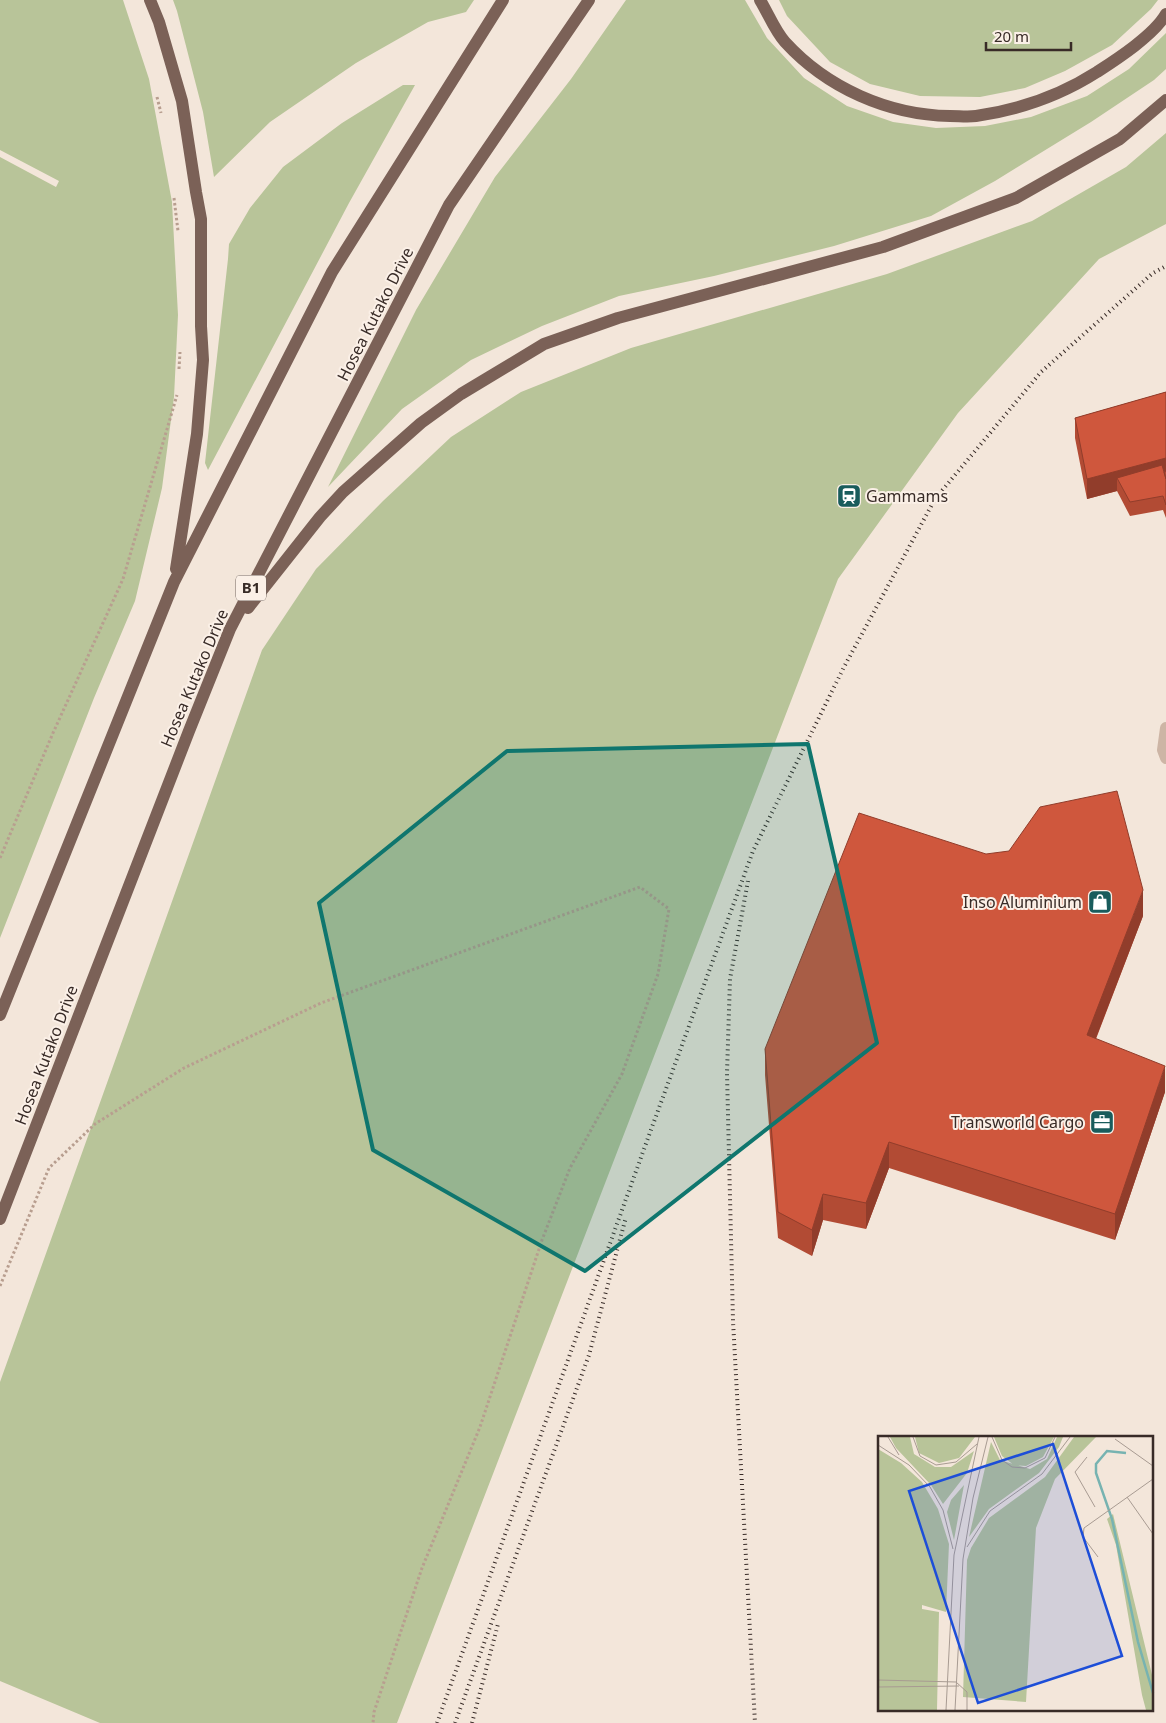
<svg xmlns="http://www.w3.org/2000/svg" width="1166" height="1723" viewBox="0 0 1166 1723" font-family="'Noto Sans',sans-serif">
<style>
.green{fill:#b8c499}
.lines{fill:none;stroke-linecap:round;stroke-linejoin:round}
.path{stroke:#b89e8f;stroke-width:3;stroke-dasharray:2.5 2.5;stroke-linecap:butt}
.service{stroke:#cdb5a5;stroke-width:12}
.primary{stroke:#7b6157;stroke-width:12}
.rail{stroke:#382b27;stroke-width:4;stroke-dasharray:1 4;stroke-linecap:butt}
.wall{fill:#b24b34}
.shaded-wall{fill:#913d2b}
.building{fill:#cf573d;stroke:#913d2b}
.marked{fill:#0f766e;fill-opacity:0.2;stroke:#0f766e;stroke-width:4;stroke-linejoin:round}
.labels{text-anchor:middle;stroke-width:4;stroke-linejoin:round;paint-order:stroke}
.shield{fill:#fbf0e7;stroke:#726661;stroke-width:1}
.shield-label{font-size:15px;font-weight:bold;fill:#382b27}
.street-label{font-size:16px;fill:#382b27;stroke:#fbf0e7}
.poi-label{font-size:16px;fill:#382b27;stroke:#fbf0e7;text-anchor:end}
.inset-river{fill:none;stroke:#77b3b1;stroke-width:2.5}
.inset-road{fill:none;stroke:#a89b92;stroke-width:1}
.view{fill:#1d4ed8;fill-opacity:0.15;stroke:#1d4ed8;stroke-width:2.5}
.inset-edge{fill:none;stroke:#382b27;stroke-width:2.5}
</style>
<rect width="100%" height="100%" fill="#f3e6da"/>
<!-- green -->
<path class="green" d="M0,0H123L149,79L172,202L178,315L174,397L162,488L135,601L94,698L0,938V157L56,187L59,181L0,150Z
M173,0H474L466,12L428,22L356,63L270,122L214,177L203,112L177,11Z
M626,0H745L767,38L804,78L847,106L893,122L936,128L985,126L1031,117L1087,96L1129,69L1166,33V69L1154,80L1091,122L995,181L931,216L834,246L714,276L619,296L542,326L471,360L402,409L328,487L416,310L495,177L571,79Z
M779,0H1158L1151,9L1112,45L1065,71L1025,88L980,97L920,96L870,84L830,62L787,16Z
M403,85H415L349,203L208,470L205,463L228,259L229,244L250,208L283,167L342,123Z
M1166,133V224L1099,259L958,413L838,579L397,1723H100L0,1681V1382L262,650L316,569L383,501L451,437L521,392L631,348L887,274L1032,221L1126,167Z"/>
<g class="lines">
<!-- path -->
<path class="path" d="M157,97L161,113
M174,198L178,231
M179,369L180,352
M0,858L53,733L123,579L177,395
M0,1286L49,1168L95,1124L184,1068L321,1003L640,887L669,909L658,974L622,1074L570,1168L542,1240L480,1427L422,1568L374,1712L373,1723"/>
<!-- service -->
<path class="service" d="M1166,728L1163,750L1166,758"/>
<!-- primary -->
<path class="primary" d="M150,0L159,22L182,101L196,192L201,219V326L203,360L197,434L176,569
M760,0C768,13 775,31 785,42C827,88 888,115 950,116C959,116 968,117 976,116C1018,110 1061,95 1097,72C1117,59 1154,35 1166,14
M248,608L320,517L343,492L421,423L461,394L544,344L618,318L883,247L1016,198L1120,139L1166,100
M0,1015L174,582L332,272L503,0
M0,1219L189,731L230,629L449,205L589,0"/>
<!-- rail -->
<path class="rail" d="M748,881L730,979L727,1073L733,1321L755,1723
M437,1723L648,1138L753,851L844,667L935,499L1041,372L1153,273L1166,266
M455,1723L589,1355L626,1217
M472,1723L498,1624"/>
</g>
<!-- wall -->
<path class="wall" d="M1166,392V518L1163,510L1130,516L1117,491L1087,499L1075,438V418Z
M1143,916L1096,1039L1165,1092L1115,1240L889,1168L866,1229L823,1220L812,1256L778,1238L765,1075V1049Z"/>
<!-- shaded-wall -->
<path class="shaded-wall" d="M1166,458V478H1117V491L1087,499V479Z
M1143,890V916L1087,1061V1035Z
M1165,1066V1092L1115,1240V1214Z
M889,1142V1168L866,1229V1203Z
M823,1194V1220L812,1256V1230Z"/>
<!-- building -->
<path class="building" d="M1166,392V458L1087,479L1075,418Z
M1162,465L1166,479V505L1163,496L1130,502L1117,478Z
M1166,471V479L1164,472Z
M1117,791L1143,890L1087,1035L1165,1066L1115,1214L889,1142L866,1203L823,1194L812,1230L778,1212L765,1049L859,813L986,854L1009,851L1040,807Z"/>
<!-- marked area -->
<path class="marked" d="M808,744L877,1043L585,1271L373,1150L319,903L507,751Z"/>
<!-- icons -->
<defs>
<symbol id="station-square" viewBox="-11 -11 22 22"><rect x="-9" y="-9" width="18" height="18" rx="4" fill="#195c5c" stroke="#fbf0e7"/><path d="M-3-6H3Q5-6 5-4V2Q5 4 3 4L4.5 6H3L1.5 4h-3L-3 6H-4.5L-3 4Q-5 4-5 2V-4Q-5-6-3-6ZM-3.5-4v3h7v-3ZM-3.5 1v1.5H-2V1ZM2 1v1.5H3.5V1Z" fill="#fff"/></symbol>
<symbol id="shop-square" viewBox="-11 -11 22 22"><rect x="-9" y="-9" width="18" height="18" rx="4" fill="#195c5c" stroke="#fbf0e7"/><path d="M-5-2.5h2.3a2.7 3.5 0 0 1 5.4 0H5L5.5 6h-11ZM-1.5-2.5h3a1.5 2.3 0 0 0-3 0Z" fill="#fff"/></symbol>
<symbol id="office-square" viewBox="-11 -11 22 22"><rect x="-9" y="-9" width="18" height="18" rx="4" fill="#195c5c" stroke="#fbf0e7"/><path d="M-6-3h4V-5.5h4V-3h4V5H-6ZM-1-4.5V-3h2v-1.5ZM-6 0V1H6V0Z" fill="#fff"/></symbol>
</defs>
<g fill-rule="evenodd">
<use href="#station-square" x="835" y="482" width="28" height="28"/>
<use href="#shop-square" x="1086" y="888" width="28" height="28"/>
<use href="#office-square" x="1088" y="1108" width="28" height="28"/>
</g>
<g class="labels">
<!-- shield labels -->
<rect class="shield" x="236" y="575.5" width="30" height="25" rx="4"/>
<g class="shield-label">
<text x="251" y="593">B1</text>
</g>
<!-- street labels -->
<g class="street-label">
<text transform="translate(375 314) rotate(-63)" y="6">Hosea Kutako Drive</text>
<text transform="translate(194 678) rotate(-67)" y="6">Hosea Kutako Drive</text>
<text transform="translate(46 1055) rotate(-69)" y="6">Hosea Kutako Drive</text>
</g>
<!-- poi labels -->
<g class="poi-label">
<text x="866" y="502" text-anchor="start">Gammams</text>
<text x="1082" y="908">Inso Aluminium</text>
<text x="1084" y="1128">Transworld Cargo</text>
</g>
</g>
<!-- overview -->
<g transform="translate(878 1436)">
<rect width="275" height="275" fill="#f3e6da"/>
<path d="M12,1H32L36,18L57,31H73L96,15L89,37L65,68L53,49L18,12ZM37,1H97L81,22L61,27L41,17ZM116,1H176L165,21L148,30L136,29L124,20ZM179,1H185L181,11L161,37L111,73L91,101L113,6L122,24L152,33L169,23ZM196,1H218L177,43L158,92L148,266L85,261L89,124L93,112L111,82L167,41ZM0,13L23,27L44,46L60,73L71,108L68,176L44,169V173L61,176L59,274H0ZM86,49L76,104L69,76L73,64ZM235,78L275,243V274H268L264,259L238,109L229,83Z" fill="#b8c499"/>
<path class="inset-river" d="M248,17L229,15L218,28V37L234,83L260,206L275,257"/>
<path class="inset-road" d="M10,1L21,19M35,1L42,20L58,29L78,26L99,8M114,1L124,24L134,31L147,32L167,22L177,1M237,3L275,30M0,9L31,29L52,51L65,74L75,113M209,21L197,36L217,71M249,61L275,98M89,111L112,75L164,38L192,1M220,121L205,101L206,92L275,43M0,244L78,246L89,256V274M0,251L81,250M68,274L76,119L101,1M77,274L85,123L95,62L110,1"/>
<path class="view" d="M175,8L244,220L100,267L31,55Z"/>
<rect width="275" height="275" class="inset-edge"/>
</g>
<!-- scale -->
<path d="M986 42v8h85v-8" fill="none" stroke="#382b27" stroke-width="2.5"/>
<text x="994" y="42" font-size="15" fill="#382b27" stroke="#fbf0e7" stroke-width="4" paint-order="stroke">20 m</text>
</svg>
